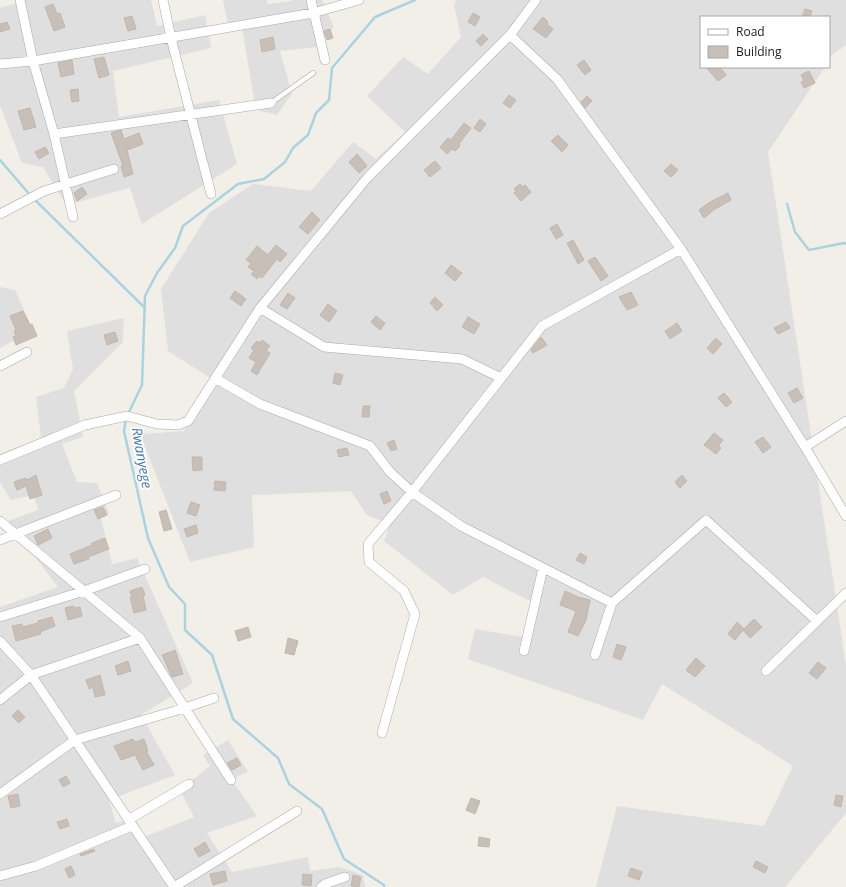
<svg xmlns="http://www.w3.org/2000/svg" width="846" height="887" viewBox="0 0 846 887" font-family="'Open Sans',sans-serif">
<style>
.residential{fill:#e0dfdf}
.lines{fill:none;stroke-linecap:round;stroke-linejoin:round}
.stream{stroke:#aad3df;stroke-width:2.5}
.building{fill:#c7bfb8;stroke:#c4b6ab}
.lane-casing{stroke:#a9a9a9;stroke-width:5.5}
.street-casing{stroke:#a9a9a9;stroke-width:10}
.lane{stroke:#fff;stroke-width:4.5}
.street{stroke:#fff;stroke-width:9}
.labels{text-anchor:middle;stroke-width:3.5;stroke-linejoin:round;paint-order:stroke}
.water-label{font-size:14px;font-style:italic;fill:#4a7aab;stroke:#fff}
</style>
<rect width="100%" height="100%" fill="#f2efe9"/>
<!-- residential -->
<path class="residential" d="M20,0H151L157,26L205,15L211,48L113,71L119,117L219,100L237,164L142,224L130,188L66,205L43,167L22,163L1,108L0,107V8L20,2Z
M223,0H267L268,4L292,1V0H322L334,27L317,47L280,51L292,94L277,115L256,110L241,22L228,25Z
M457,0H846V45L833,54L829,60V17H701V67H825L768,152L846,665V813L785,887H596L617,806L764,826L793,766L662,684L643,720L468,659L475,629L524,637L532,602L483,577L453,595L384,541L390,524L367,515L351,491L252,495L254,547L190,562L140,434L184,431L212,379L168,351L161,289L209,213L253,184L311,191L353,142L376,159L405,132L367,96L403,57L428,74L461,37L454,5Z
M0,287L15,290L33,330L0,348Z
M124,318L123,342L74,391L83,437L62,444L77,482L97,483L109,513L101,518L112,564L137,558L193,683L141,715L175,775L109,800L116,823L135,817L144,837L194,817L180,790L210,766L203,755L228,740L248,772L231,779L257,816L207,833L232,872L308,857L310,871L339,867L363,875L365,887H0V607L58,587L8,521L38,510L34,495L11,500L0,482V462L42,446L36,397L64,388L73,369L67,331Z"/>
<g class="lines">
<!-- stream -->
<path class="stream" d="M0,160L31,196
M34,199L145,308
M787,204L795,232L809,250L844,243L846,244
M128,414L142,385L145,296L157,273L175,248L183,226L238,184L264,179L285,162L293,148L308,135L316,113L329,100L332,68L375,17L415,0
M126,419L124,431L148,538L169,587L185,604V630L212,655L233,719L278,758L289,784L322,809L344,859L384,885V887"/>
</g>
<!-- building -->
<path class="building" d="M53,4L57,14L60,13L65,27L54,31L45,7Z
M805,9L812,11L810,17H802Z
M473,13L480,17L475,26L468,22Z
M132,16L136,29L128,31L124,18Z
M543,17L548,22L547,24L553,29L546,38L533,29Z
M7,22L10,29L0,32V24Z
M330,29L333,38L327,40L324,31Z
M483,34L488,39L481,46L476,41Z
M273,37L275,49L262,52L260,40Z
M104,57L109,75L99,78L94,59Z
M72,60L74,74L61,77L58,63Z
M584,60L591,70L585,75L577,65Z
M706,67H720L726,75L718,81Z
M809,71L815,83L804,88L801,82L804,81L801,75Z
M78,89L79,101L72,102L70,90Z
M509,95L516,100L510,108L503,103Z
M587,96L592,101L585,108L581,102Z
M30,108L36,127L24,130L18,111Z
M480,119L486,124L480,132L474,128Z
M464,123L471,128L459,144L460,146L455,151L452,149L447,154L440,147L448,138L451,140Z
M121,130L124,139L139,133L143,144L127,150L133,174L124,177L121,166H123L111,133Z
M558,135L568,145L562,152L551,141Z
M45,147L49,153L39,159L35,152Z
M357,154L367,166L359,173L349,162Z
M435,161L441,168L430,177L424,170Z
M671,164L678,170L671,177L664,171Z
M520,184L522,187L525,185L531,192L521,201L514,193L516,191L514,189Z
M82,187L87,194L77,201L74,193Z
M728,193L731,200L715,209L704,218L699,210L710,202Z
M312,212L320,220L308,234L299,227Z
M557,224L563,235L556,239L550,228Z
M573,240L584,260L578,264L567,243Z
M276,245L287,254L280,262L277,259L262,278L259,276L257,279L251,274L254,271L248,267L251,263L246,260L257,246L268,255Z
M595,257L608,276L601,281L588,261Z
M451,265L462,273L455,281L445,273Z
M235,291L246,299L241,306L230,298Z
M631,292L638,305L627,310L619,297Z
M288,293L295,298L287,309L280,305Z
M435,297L443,305L437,311L430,303Z
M328,304L337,311L329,322L320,315Z
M23,311L30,325L32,324L37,336L16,345L13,337L16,336L14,331L16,330L10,316Z
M376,316L385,323L380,330L371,322Z
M468,317L480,324L474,334L462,327Z
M786,322L790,328L778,334L774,328Z
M677,323L682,331L670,339L665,331Z
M115,332L118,341L107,345L104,335Z
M541,337L547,345L533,353L531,350Z
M716,338L722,344L713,354L707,348Z
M262,340L270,346L266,351L270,353L257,375L251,371L256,362L249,358L254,350L251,348L257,341L260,343Z
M335,373L343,375L340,385L333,383Z
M797,388L803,398L794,403L788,393Z
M724,393L732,402L726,407L718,398Z
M363,406H370L369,417H362Z
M714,433L723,440L718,446L721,448L716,454L704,445Z
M763,437L771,447L763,453L755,442Z
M394,440L397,449L391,451L387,443Z
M347,448L349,455L339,457L337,450Z
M192,457H202V470L193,471Z
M36,475L42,495L30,499L26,486L17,490L14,482L26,478L27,480Z
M682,475L687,481L680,488L675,482Z
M215,481L226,482L225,491L214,490Z
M387,491L391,501L384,504L380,494Z
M191,502L200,505L196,516L187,513Z
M103,507L107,515L98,519L94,510Z
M166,510L172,529L164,531L159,512Z
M196,525L198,533L187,537L184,529Z
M48,529L52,538L38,545L34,536Z
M105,538L109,549L88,557L89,559L74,564L70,554L92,545V543Z
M580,553L587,557L584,564L576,560Z
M142,587L145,595L143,596L146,610L134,613L130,597H132L130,591Z
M565,591L578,597L590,600L586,620L578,636L568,632L576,611L560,605Z
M73,606L74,608L80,607L82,616L68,620L65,608Z
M52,617L55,626L40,632L41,634L16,641L12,626L22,624L23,627L38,623V621Z
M754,619L762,627L750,638L743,630L735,640L728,634L737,622L744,629Z
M248,627L251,637L238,641L235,631Z
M288,638L298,641L294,655L285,653Z
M617,644L626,647L621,660L613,657Z
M175,650L183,674L172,677L162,655Z
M696,658L705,666L695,677L686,670Z
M128,661L131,671L118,675L115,666Z
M818,662L826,668L817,679L809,673Z
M100,675L105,695L95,697L93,687L89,689L86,680Z
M18,710L25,717L19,723L12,716Z
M133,739L135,742L144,739L148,751H146L154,765L143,770L135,755L121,760L114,746Z
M237,758L241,765L232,770L227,763Z
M66,776L70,783L63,787L59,780Z
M18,794L20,806L11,808L8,796Z
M836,795L843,796L841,807L834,805Z
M471,798L480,801L475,814L466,810Z
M67,819L69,826L60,829L57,822Z
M479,837L490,839L489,847L478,846Z
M205,842L210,851L199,857L194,849Z
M94,849L95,851L81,856L80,854Z
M756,861L768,867L765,873L753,867Z
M71,866L75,875L69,878L65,869Z
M631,868L642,872L639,880L628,876Z
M225,871L227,881L213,885L210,874Z
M303,874L312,875L311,886L302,885Z
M353,875L361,877L359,887L351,886Z"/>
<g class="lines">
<defs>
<path id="lane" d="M271,103L313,73"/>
<path id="street" d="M20,0L33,61L54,134L73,217
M163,0L171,38L211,194
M311,0L325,60
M510,35L557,79L681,249L805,447L846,516
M0,64L33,61L313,13L359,0
M54,134L271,103
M0,214L44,191L114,169
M260,308L324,347L462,359L501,378
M0,366L27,352
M215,378L260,404L370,446L390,472L412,492L461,526L612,603
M805,447L846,421
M0,460L85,425L127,416L157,424L178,425L188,421L260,308L368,177L510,35L536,0
M0,521L140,638L231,780
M0,540L116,495
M0,617L84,591L145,569
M0,641L31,675L174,887L297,811
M524,651L543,568
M595,655L612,603L706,520L817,621
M766,671L846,593
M0,700L31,675L140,638
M382,733L415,614L404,591L369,562L368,544L412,492L542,326L681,249
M0,794L75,740L185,708L214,698
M128,820L189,784
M0,876L36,866L132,826
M321,887L325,884L345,877"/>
</defs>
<!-- lane casing -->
<use href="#lane" class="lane-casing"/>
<!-- street casing -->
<use href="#street" class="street-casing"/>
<!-- lane -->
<use href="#lane" class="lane"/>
<!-- street -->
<use href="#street" class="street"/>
</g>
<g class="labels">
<!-- water labels -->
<g class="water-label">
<text transform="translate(142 458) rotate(80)" y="5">Rwanyege</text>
</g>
</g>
<!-- legend -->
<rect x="700" y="16" width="130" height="52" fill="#ffffff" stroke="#a7a7a7"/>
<rect x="708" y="29" width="20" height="6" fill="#ffffff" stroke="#a7a7a7"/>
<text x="736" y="36" font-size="12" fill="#222222">Road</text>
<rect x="708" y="46" width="20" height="12" fill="#c7bfb8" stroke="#a7a7a7"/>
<text x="736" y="56" font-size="12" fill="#222222">Building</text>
</svg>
